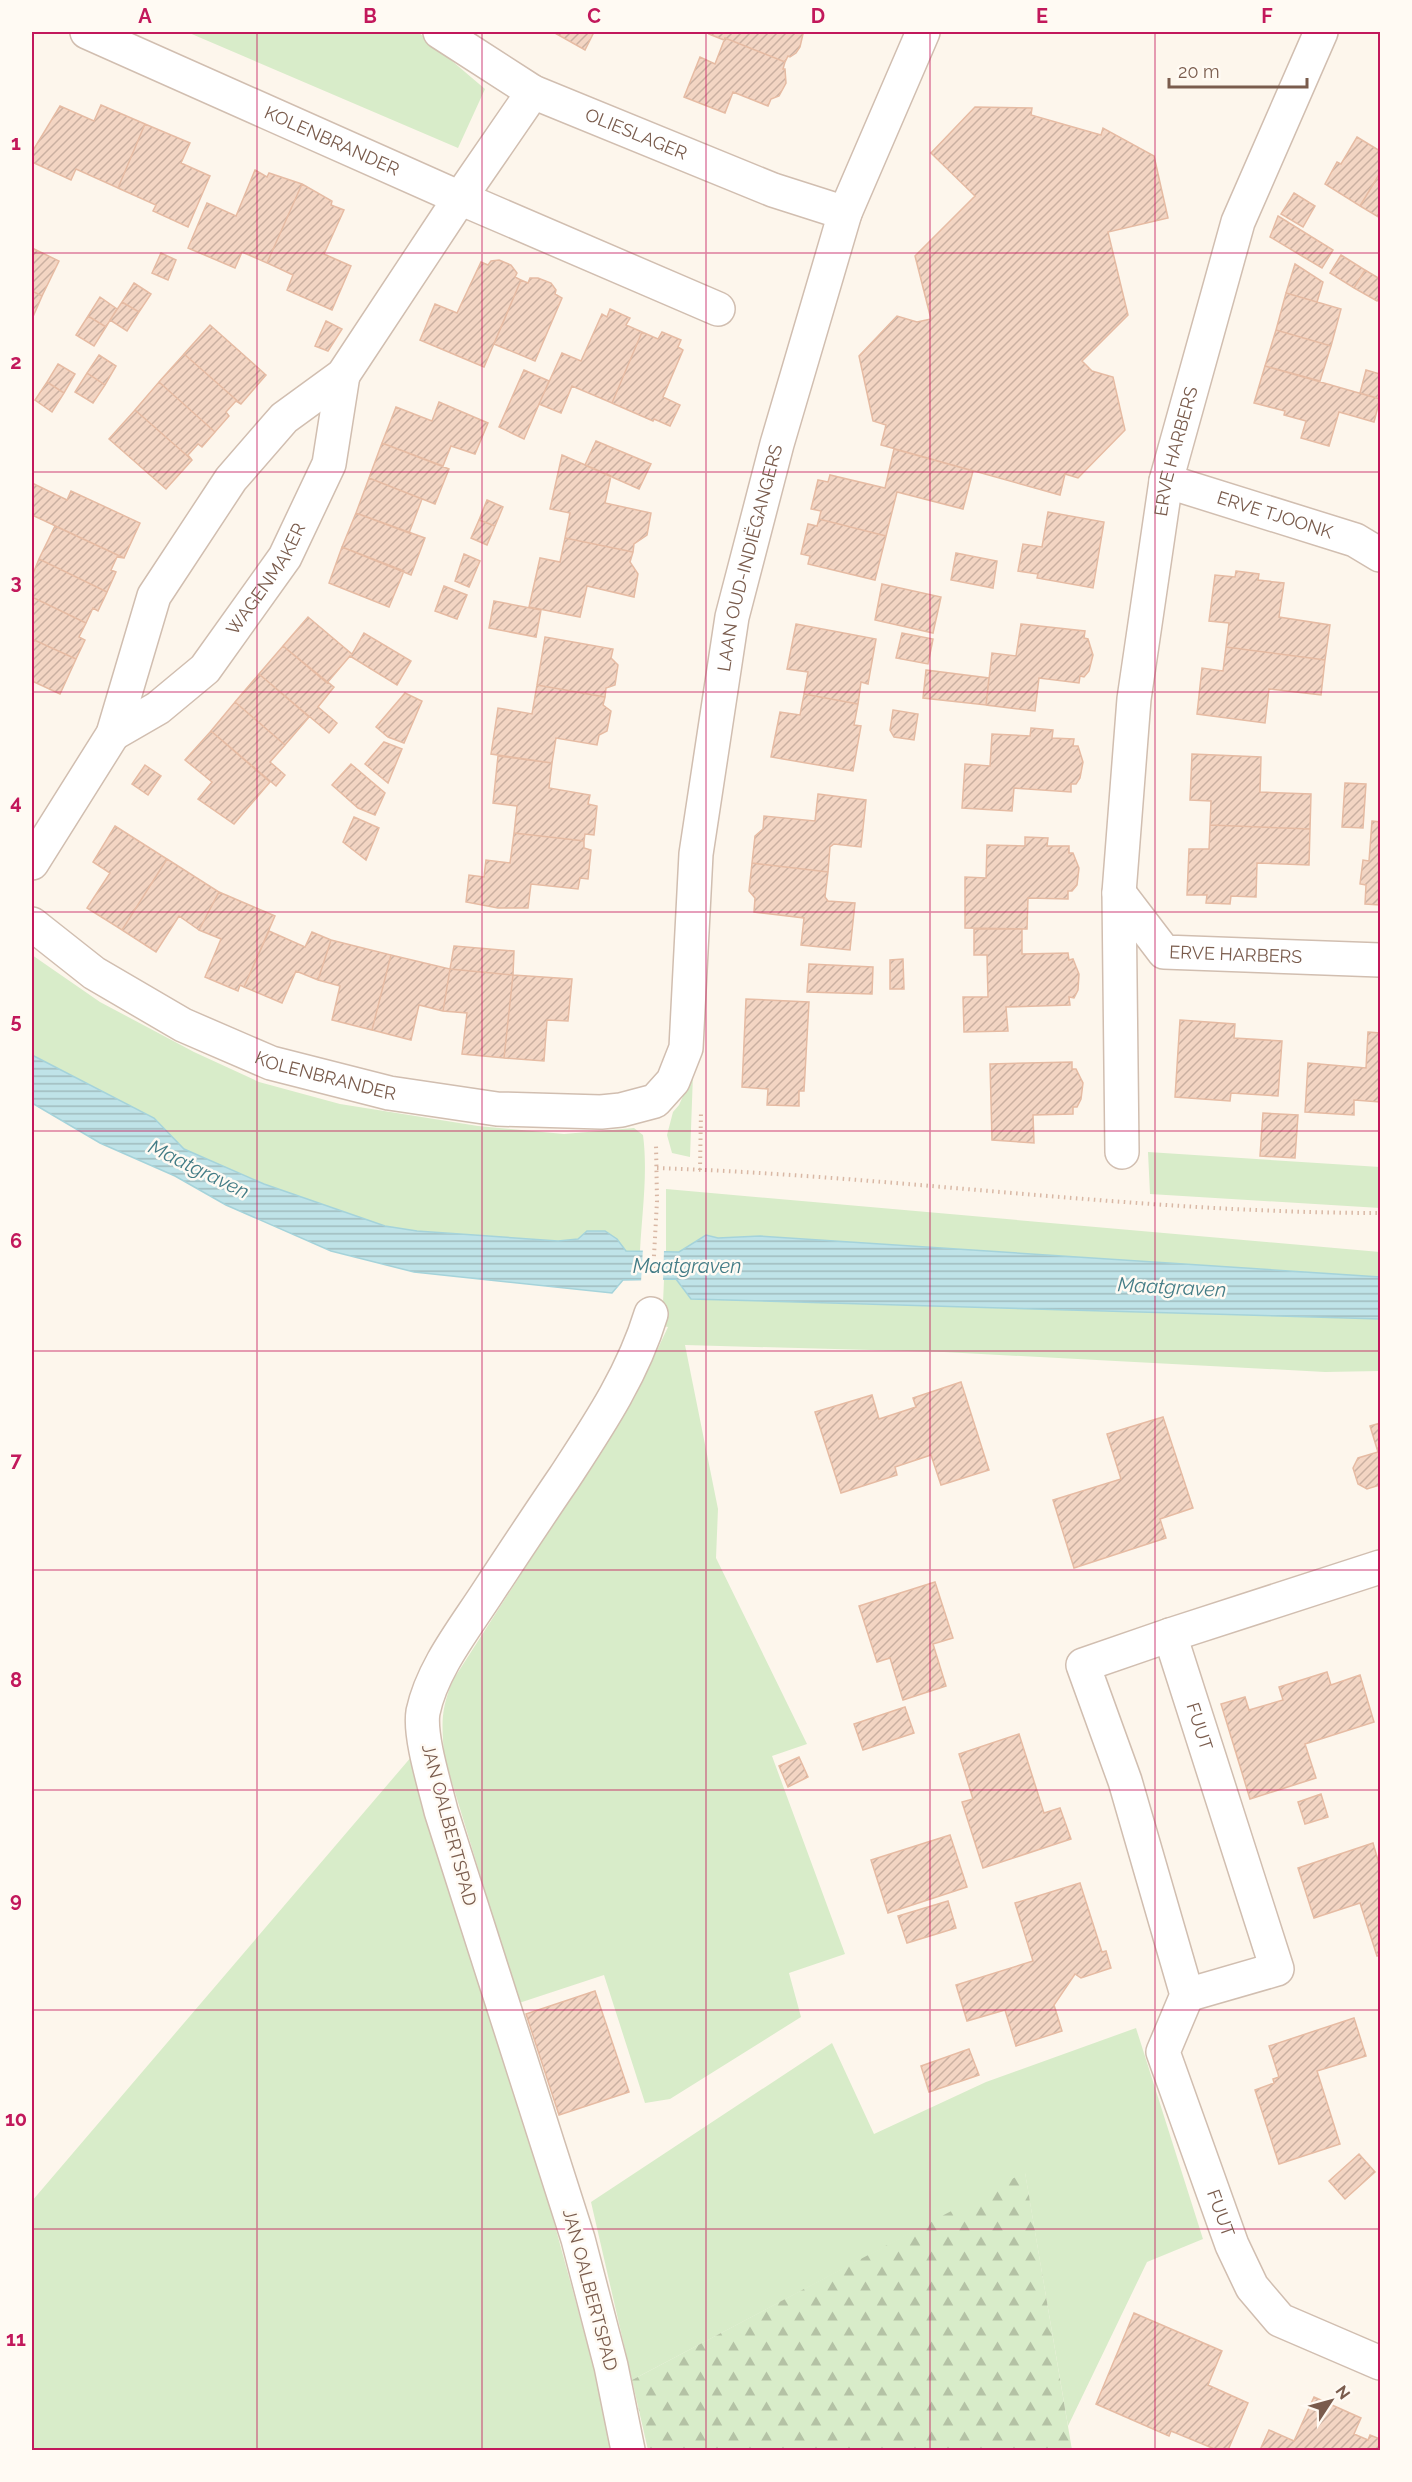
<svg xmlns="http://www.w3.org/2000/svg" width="1412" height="2482" viewBox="0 0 1412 2482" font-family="Raleway,sans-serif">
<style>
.grass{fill:#d8ecc9}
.forest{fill:url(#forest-firs)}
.water{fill:url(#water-rules);stroke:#a5d3da;stroke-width:1.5}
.pier{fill:#fdf6ec}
.building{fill:url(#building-hatch);stroke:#e6bba3;stroke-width:1.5}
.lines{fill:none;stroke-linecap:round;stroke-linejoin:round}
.minor-casing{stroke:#d1beb0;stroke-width:36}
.path{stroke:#d9b8a5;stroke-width:4;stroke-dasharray:1.5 4.5;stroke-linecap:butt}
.minor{stroke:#fff;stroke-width:33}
.grid{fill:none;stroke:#c2185b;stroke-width:1.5;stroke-opacity:0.55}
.labels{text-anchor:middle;stroke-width:5;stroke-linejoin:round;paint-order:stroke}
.street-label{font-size:18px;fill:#7a5c4d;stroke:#fffaf3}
.water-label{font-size:20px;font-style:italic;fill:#437c86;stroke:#fffaf3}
.neatline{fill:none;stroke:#c2185b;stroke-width:2}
.grid-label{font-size:20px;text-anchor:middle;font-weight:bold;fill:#c2185b}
</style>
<defs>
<pattern id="forest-firs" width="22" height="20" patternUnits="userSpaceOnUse" patternTransform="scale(1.5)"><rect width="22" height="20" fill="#d8ecc9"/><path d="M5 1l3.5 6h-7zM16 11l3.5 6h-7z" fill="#b4c2a5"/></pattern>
<pattern id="water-rules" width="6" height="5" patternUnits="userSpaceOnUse" patternTransform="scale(1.5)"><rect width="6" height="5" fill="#bfe3e8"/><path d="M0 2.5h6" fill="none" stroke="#a0bbbe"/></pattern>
<pattern id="building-hatch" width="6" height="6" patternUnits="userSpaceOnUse" patternTransform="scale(1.5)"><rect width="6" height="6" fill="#f3d5c3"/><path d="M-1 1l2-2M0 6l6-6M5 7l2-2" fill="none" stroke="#cab0a1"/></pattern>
</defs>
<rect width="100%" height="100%" fill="#fdf6ec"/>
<!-- grass -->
<path class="grass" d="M187,32H418L485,89L458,148Z
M32,955L100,1002L194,1052L259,1082L340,1104L478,1126L564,1134L634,1128L643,1135C648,1173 642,1212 640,1251H626L617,1239L587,1231L578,1239L558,1241L417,1231L385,1226L264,1184L184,1149L154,1118L32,1055Z
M693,1074L690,1157L672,1153L667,1135L673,1112L679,1105Z
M1148,1152L1380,1167V1208L1150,1194Z
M666,1189L1380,1252V1277L760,1236L718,1238L706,1235L679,1252H666Z
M676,1279L691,1299L1380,1319V1371L1325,1372L944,1352L685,1345L718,1509L716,1558L807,1744L772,1756L845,1954L789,1973L801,2017L670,2099L645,2103L604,1975L519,2003L444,1756C442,1724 440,1711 453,1680L635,1397L668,1327L662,1326L664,1280Z
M412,1756L549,2204L609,2423L613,2450H32V2201Z
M1136,2028L1203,2239L1147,2262L1068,2426L1025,2173L632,2380L591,2202L832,2043L874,2134L986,2082Z"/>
<!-- forest -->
<path class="forest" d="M1025,2172L1072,2450H648L632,2380Z"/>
<!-- water -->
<path class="water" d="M32,1055L154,1118L184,1149L264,1184L385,1226L417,1231L558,1241L578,1239L587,1231H605L617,1239L626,1251L679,1252L706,1235L718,1238L760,1236L1380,1277V1319L691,1299L676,1279L623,1280L612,1293L414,1272L331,1251L226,1205L175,1176L100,1143L32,1103Z"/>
<!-- pier -->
<path class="pier" d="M643,1248L664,1249L663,1283L641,1282Z"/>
<!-- building -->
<path class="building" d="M553,32H594L585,50Z
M710,32H803V34L800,47L796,53L790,57L788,56L785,62L725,38L724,40L709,34Z
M725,38L785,62L783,69H785L786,83L779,96L771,99L768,106L733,92L725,113L684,97L700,57L715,64Z
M101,105L145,124L118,188L76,169L71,180L32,162V152L60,106L94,121Z
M975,107L1032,108L1031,115L1101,135L1103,128L1154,156L1168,218L1108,232L1128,315L1082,361L1092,371L1113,377L1125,430L1078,478L1065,474L1060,495L881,445L886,425L873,421L859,356L897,316L917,322L931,319L915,256L975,196L931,153Z
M145,124L190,143L181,163L210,176L188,227L153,211L156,205L118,188Z
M1357,137L1380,151V173L1360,206L1325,184L1337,162L1341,164Z
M255,170L267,177L269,173L302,184L267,263L242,252L235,268L188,248L207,203L236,216Z
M1380,173V218L1360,206Z
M302,184L332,201L331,205L344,210L324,254L351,266L332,310L287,290L293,275L267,263Z
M1294,193L1315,206L1303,227L1281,214Z
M1278,216L1333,250L1322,268L1270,237Z
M32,248L59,261L42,296L32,291Z
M161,253L176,260L168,280L152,273Z
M1341,255L1365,270L1354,288L1330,273Z
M499,260L511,265L517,273L515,277L521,280L484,367L420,340L435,304L457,313L481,262L488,265L491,261Z
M1295,264L1323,282L1317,302L1286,293Z
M1365,270L1380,279V296L1377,301L1354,288Z
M530,278H538L551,283L556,290L555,294L562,298L535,361L494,344L521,280L528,283Z
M134,283L151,294L139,312L122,302Z
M32,291L42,296L32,319Z
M1286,293L1341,309L1331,346L1276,330Z
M100,297L117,309L106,327L88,316Z
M122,302L139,312L127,331L110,320Z
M610,309L630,318L626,325L642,332L612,403L572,386L561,413L539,404L562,353L581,361L602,314L607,317Z
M88,316L106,327L94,346L76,335Z
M326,321L342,329L328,351L315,346Z
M210,325L266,375L241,404L184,354Z
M1276,330L1331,346L1320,381L1265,366Z
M642,332L658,339L662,332L681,340L678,347L683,350L663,397L680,405L670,426L654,419L653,421L612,403Z
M184,354L241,404L236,401L226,412L229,416L215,432L159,382Z
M99,355L116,366L105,385L87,373Z
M58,364L75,374L64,393L47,382Z
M1265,366L1380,399L1374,422L1339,412L1329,446L1301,438L1306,421L1284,415L1285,411L1254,403Z
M524,370L549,381L524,439L499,427Z
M1366,370L1380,374V399L1360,393Z
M87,373L105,385L93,403L75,392Z
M47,382L64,393L52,412L35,400Z
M159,382L215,432L202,447L198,444L188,455L192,460L135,410Z
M439,402L488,423L475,454L451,446L443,466L382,443L396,407L432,421Z
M135,410L192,460L166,489L109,439Z
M596,441L651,464L639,489L585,465Z
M382,443L449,469L435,504L369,478Z
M894,449L973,471L963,509L897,492L886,536L819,519L821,511L811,509L818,480L828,482L830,475L885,488Z
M562,455L611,476L605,503L651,513L647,535L634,544L633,552L565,538L570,513L550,509Z
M369,478L422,499L409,533L356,513Z
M32,483L67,500L71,491L140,523L124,558L32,515Z
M487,500L503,507L495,526L479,520Z
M1048,512L1104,522L1093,588L1037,578L1038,574L1018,571L1023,544L1042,547Z
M356,513L425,538L411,575L342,547Z
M819,519L886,536L875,580L808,564L810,556L801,554L808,524L817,526Z
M479,520L495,526L487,545L471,538Z
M55,526L124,558L117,557L111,570L116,572L107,592L39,559Z
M565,538L633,552L630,562L638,574L634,597L587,586L580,617L529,607L540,558L560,562Z
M342,547L404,571L389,607L329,583Z
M956,553L997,561L993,588L951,580Z
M464,554L480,561L469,587L455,581Z
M39,559L107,592L98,611L93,608L86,623L32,597V576Z
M1236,571L1259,574L1258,580L1284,583L1279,617L1330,625L1325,660L1226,647L1229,623L1209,621L1215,575L1235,577Z
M882,584L941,597L933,633L875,620Z
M444,586L467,595L457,619L435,611Z
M32,597L86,623L79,637L85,640L76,659L32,639Z
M494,601L541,610L536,637L489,628Z
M308,617L352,654L364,633L411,661L397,685L350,656L327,683L283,646Z
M796,624L876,639L868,684L861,682L858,704L804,694L808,672L787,669Z
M1021,624L1085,631L1084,638L1088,639L1093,655L1089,671L1084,677L1080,676L1079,683L1039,678L1035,711L986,705L992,653L1016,656Z
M902,633L933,639L928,664L896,658Z
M545,637L613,649L611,658L618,665L615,685L606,688L605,697L537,685Z
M32,639L76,659L60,694L32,681Z
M283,646L334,687L318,707L337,723L329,733L259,674Z
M1226,647L1325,660L1321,695L1269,689L1265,723L1197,714L1202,668L1223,671Z
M926,670L989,678L986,705L923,698Z
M259,674L309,717L285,745L235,702Z
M537,685L605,697L603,705L611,711L607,731L599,735L597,745L556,738L552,763L491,754L498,708L532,714Z
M405,693L422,701L404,743L388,737L376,727Z
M804,694L858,704L854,725L861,726L853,771L771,757L780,712L800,715Z
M235,702L285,745L270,762L285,775L276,786L211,731Z
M893,710L918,714L914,740L894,737L890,730Z
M1031,728L1053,730L1052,738L1074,739L1073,746H1078L1083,762L1080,778L1076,784H1071V792L1014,788L1012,811L962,808L965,764L990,766L992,734L1030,736Z
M211,731L270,782L234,824L198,799L212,782L185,760Z
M384,742L402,749L388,783L365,764Z
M1192,754L1261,757L1260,792L1311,794L1310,829L1210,825L1211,801L1190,800Z
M498,756L552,763L549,788L590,795L588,804L597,806L594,835L585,834L584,841L514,833L517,806L493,803Z
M351,764L385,793L375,815L358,808L332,785Z
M145,765L161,776L148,795L132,784Z
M1345,783L1366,784L1363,828L1342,827Z
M818,794L866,800L861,847L834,844L830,847L828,872L752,863L755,836L763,829L764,816L815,821Z
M354,817L379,828L366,860L343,842Z
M1372,821L1380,822V905L1365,904L1366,885L1360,884L1363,860L1369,861Z
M1210,825L1310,829L1309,865L1257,863L1256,897L1231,896L1230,904L1206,903L1207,895H1187L1189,849H1209Z
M115,826L167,859L122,930L87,908L110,873L93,862Z
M514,833L584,841V848L591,850L588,879L580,878L578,889L531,884L528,908H498L466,902L469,875L484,877L486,860L510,863Z
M1025,837L1048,838L1047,846H1069V853H1073L1079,868L1077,885L1072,891H1068V899L1028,898L1027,929L965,928V877L986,878L987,845L1025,846Z
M167,859L219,892L199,930L179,916L156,952L122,930Z
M752,863L828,872L825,897L828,901L855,903L850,950L801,945L804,918L754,912L755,898L749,891Z
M219,892L275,916L244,987L240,985L238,991L205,977L221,939L199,930Z
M974,929H1022V954L1068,953L1069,960L1073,959L1079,974L1078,990L1074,998L1069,997L1070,1005L1006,1007L1008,1031L964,1032L963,997H988L987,955H974Z
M269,931L305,947L312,932L331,940L318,980L296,971L282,1003L244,987Z
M331,940L391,955L372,1030L332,1020L340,986L318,980Z
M454,946L514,951L513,975L450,969Z
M391,955L450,969L443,1011L419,1005L411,1040L372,1030Z
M903,959L904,989H890V960Z
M809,964L873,967L872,994L807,992Z
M450,969L513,975L504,1058L462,1054L467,1013L443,1011Z
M513,975L572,979L568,1021L547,1020L544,1061L504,1058Z
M746,999L809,1002L804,1091H799V1106L767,1105L768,1089L742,1087Z
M1180,1020L1235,1024L1234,1038L1282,1041L1278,1096L1231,1093L1230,1101L1175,1097Z
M1368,1032L1380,1033V1102L1354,1100V1115L1305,1112L1308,1063L1366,1068Z
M1072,1062V1069H1076L1083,1083L1081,1099L1077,1107H1073V1114L1033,1115L1034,1143L992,1140L990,1064Z
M1263,1113L1298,1115L1295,1158L1260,1156Z
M961,1382L989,1470L941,1485L931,1455L895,1467L897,1475L841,1493L815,1412L872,1395L879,1419L916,1407L913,1398Z
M1163,1417L1193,1508L1160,1519L1166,1538L1074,1568L1053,1500L1121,1479L1107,1434Z
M1380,1423V1485L1367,1489L1358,1484L1353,1468L1358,1458L1378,1452L1370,1426Z
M935,1582L953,1638L933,1644L946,1686L903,1700L890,1658L877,1662L859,1606Z
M1327,1672L1331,1685L1360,1675L1374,1722L1305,1744L1316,1778L1250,1799L1221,1704L1245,1697L1249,1710L1283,1700L1279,1687Z
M905,1707L914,1733L863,1750L854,1724Z
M1019,1734L1044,1813L1060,1808L1071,1839L983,1868L962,1802L973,1799L959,1754Z
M799,1757L808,1777L788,1787L779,1766Z
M1321,1794L1328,1817L1305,1824L1298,1802Z
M950,1835L967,1887L888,1913L871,1860Z
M1373,1843L1380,1867V1955L1377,1956L1360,1903L1314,1918L1298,1868Z
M1080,1883L1102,1952L1106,1951L1111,1968L1081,1978L1075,1974L1054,2005L1062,2031L1016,2046L1005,2010L967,2021L956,1985L1033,1961L1015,1903Z
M948,1901L956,1928L907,1943L898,1916Z
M595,1991L629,2092L559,2115L526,2014Z
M1354,2018L1366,2056L1317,2071L1340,2144L1279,2164L1255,2090L1274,2083L1273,2079L1279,2077L1269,2046Z
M969,2049L979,2075L929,2092L921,2066Z
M1359,2154L1375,2172L1345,2199L1329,2181Z
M1134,2313L1222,2351L1208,2385L1248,2403L1228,2450H1217L1171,2431L1169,2436L1096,2404Z
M1314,2397L1361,2418L1354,2434L1368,2440L1370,2435L1380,2439V2450H1260L1269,2430L1294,2441Z"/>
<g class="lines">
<defs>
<g id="minor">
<path id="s1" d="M87,32L460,198L533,92"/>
<path id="s2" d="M440,32L533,92L773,190L845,213"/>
<path id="s3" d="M1166,481L1355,540L1380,555"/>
<path id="s4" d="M113,734L158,708L205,669L285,557L329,464L343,375"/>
<path d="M32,863L113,734L154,596L231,479L284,418L343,375L460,198L718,309"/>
<path id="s5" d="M1119,893L1164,952L1380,960"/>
<path id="s6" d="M32,924L94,973L183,1025L271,1063L389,1093L497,1109L601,1112L621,1110L655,1101L673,1081L686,1048L696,854L732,617L777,444L845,213L923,32"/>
<path id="s7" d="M1122,1152L1119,893L1134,699L1166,481L1238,222L1321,32"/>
<path id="s8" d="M1380,1567L1170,1635L1083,1665L1125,1781L1187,1995L1163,2052L1232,2245L1252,2287L1280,2320L1380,2363"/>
<path id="s9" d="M1170,1635L1277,1969L1187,1995"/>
<path d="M628,2450L611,2366L578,2239L441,1811C435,1786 419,1736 423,1712C432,1669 464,1629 488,1592C513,1554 538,1516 564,1478C598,1426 633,1374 651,1314"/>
</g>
</defs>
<!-- minor casing -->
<use href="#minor" class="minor-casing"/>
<!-- path -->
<path class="path" d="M657,1168C898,1176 1139,1213 1380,1213
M700,1170L701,1111
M653,1274L657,1201L656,1144"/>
<!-- minor -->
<use href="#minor" class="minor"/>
</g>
<!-- grid -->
<path class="grid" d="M257,32V2450M482,32V2450M706,32V2450M930,32V2450M1155,32V2450M32,253H1380M32,472H1380M32,692H1380M32,912H1380M32,1131H1380M32,1351H1380M32,1570H1380M32,1790H1380M32,2010H1380M32,2229H1380"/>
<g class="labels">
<!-- street labels -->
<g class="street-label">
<text dy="6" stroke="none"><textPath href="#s2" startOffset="222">OLIESLAGER</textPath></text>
<text dy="6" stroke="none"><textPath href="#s1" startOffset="268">KOLENBRANDER</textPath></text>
<text dy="6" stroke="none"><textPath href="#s7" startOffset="705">ERVE HARBERS</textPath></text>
<text dy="6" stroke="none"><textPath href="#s3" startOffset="114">ERVE TJOONK</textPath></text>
<text dy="6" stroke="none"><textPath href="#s6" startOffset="1226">LAAN OUD-INDIËGANGERS</textPath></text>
<text dy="6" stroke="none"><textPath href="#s4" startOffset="222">WAGENMAKER</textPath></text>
<text dy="6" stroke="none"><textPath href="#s5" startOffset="146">ERVE HARBERS</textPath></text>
<text dy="6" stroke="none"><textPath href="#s6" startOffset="334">KOLENBRANDER</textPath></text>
<text dy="6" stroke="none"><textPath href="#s9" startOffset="96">FUUT</textPath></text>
<text transform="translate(449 1825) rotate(75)" y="6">JAN OALBERTSPAD</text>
<text dy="6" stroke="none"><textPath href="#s8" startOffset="892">FUUT</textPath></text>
<text transform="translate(590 2290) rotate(75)" y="6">JAN OALBERTSPAD</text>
</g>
<!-- water labels -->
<g class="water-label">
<text transform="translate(199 1169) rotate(26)" y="7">Maatgraven</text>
<text x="687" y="1273">Maatgraven</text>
<text transform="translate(1172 1287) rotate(3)" y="7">Maatgraven</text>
</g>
</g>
<!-- border -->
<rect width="1412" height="2482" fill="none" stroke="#fffaf3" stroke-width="66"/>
<!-- north arrow -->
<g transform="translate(1331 2401) rotate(54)" stroke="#fffaf3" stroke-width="4.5" paint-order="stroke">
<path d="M0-4.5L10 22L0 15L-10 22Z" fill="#7a5c4d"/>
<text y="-9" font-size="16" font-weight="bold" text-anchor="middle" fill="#7a5c4d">N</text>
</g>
<!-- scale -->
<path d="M1169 78v9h138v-9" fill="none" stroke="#7a5c4d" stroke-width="3"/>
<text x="1178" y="78" font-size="18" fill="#7a5c4d" stroke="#fffaf3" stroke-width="4.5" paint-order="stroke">20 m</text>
<rect x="33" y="33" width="1346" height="2416" class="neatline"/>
<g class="grid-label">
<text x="145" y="23">A</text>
<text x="370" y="23">B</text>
<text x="594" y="23">C</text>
<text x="818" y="23">D</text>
<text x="1042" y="23">E</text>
<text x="1267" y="23">F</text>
<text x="16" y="150">1</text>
<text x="16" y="369">2</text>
<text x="16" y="589">3</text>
<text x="16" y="809">4</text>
<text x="16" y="1028">5</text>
<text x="16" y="1248">6</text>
<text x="16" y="1467">7</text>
<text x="16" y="1687">8</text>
<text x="16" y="1907">9</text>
<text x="16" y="2126">10</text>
<text x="16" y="2346">11</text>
</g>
</svg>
